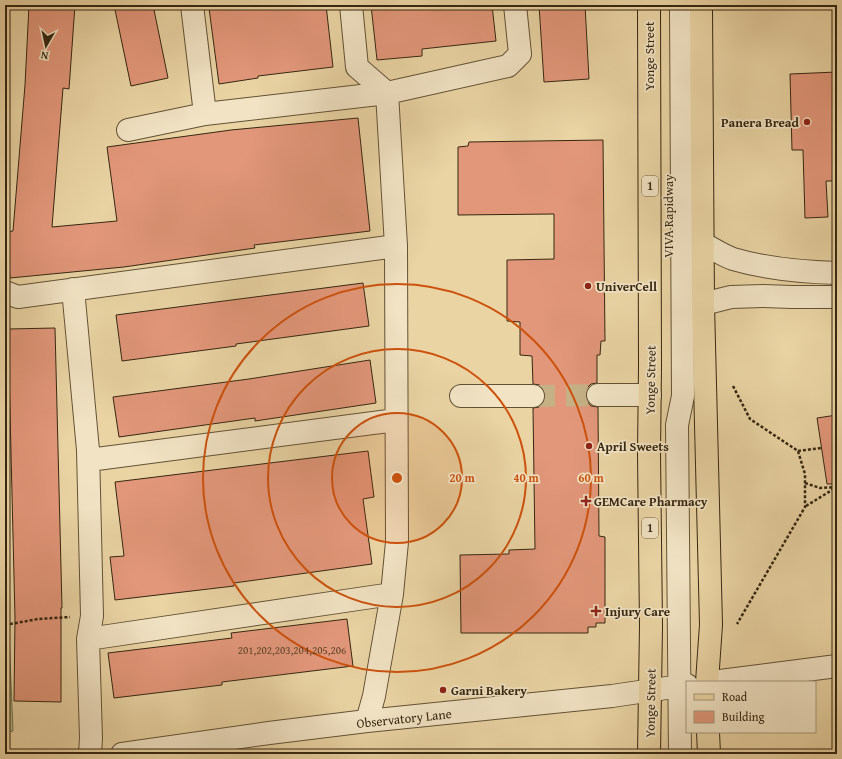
<svg xmlns="http://www.w3.org/2000/svg" width="842" height="759" viewBox="0 0 842 759" font-family="'Gentium Book Plus',serif">
<style>
.green{fill:#b1be8a;stroke:#74724e}
.building{fill:#e2977a;stroke:#362711}
.lines{fill:none;stroke-linecap:round;stroke-linejoin:round}
.minor-tunnel{stroke:#c6b187;stroke-width:22;stroke-dasharray:22 11;stroke-linecap:butt}
.minor-casing{stroke:#635236;stroke-width:24}
.major-casing{stroke:#362711;stroke-width:24}
.path{stroke:#362711;stroke-width:2.5;stroke-dasharray:3 2;stroke-linecap:butt}
.minor{stroke:#f1e3c4;stroke-width:22}
.major{stroke:#ead4a4;stroke-width:22}
.ring{fill:none;stroke:#cd520d;stroke-width:2}
.poi-dot{fill:#8f2418;stroke:#f1e3c4;stroke-width:1.5}
.labels{text-anchor:middle;stroke-width:3.5;stroke-linejoin:round;paint-order:stroke}
.number-label{font-size:11px;fill:#61432b}
.shield{fill:#f1e3c4;stroke:#6e5f47;stroke-width:1}
.shield-label{font-size:12px;font-weight:bold;fill:#362711}
.street-label{font-size:13px;fill:#362711;stroke:#f1e3c4}
.poi-label{font-size:13px;font-weight:bold;fill:#362711;stroke:#f1e3c4;text-anchor:start}
.centre{fill:#cd520d;stroke:#f1e3c4;stroke-width:2}
.ring-label{font-size:12px;text-anchor:middle;font-weight:bold;fill:#cd520d;stroke:#f1e3c4;stroke-width:3.5;stroke-linejoin:round;paint-order:stroke}
</style>
<rect width="100%" height="100%" fill="#ead4a4"/>
<filter id="stains"><feTurbulence type="fractalNoise" baseFrequency=".005" numOctaves="4"/><feColorMatrix values="0 0 0 0 .2 0 0 0 0 .09 0 0 0 0 .02 0 0 0 .5 -.17"/></filter>
<radialGradient id="worn" r=".72"><stop offset=".6" stop-color="#630" stop-opacity="0"/><stop offset="1" stop-color="#630" stop-opacity=".3"/></radialGradient>
<!-- green -->
<path class="green" d="M5,540L13,731L5,733Z"/>
<!-- building -->
<path class="building" d="M29,5H75L69,89L63,88L52,227L117,221L107,147L231,130L358,118L370,231L254,245L255,248L124,267L10,278L6,232L13,231L25,85Z
M114,5H153L168,78L131,86Z
M230,5H326L333,67L258,76V78L219,84L209,8Z
M371,5H492L496,41L422,49V56L377,60Z
M539,5H585L589,79L544,82Z
M837,72V181H826L828,217L805,218L803,150H792L790,74Z
M603,140L605,341H601L600,355H597V383L591,384L587,388L586,395L587,401L591,406L598,407L599,536L605,537V623H596V627H588V633H461L460,555L509,554V550L535,549L533,408L539,407L544,403L545,396L544,390L540,385L533,384L532,356L520,355V322L507,321V260L554,259V214L458,215V147L468,146L469,142Z
M363,283L369,326L236,344V346L122,361L116,315Z
M55,328L62,608H61V702L14,701L15,618L8,329Z
M370,360L376,403L255,421V418L119,437L113,397L249,379Z
M837,415V484H827L817,418Z
M368,451L374,497L363,499L372,564L234,583V586L115,600L110,557L124,556L115,482Z
M347,619L353,666L222,682V685L114,698L108,653L232,638L231,633Z"/>
<g class="lines">
<!-- minor-tunnel -->
<path class="minor-tunnel" d="M533,396L598,395"/>
<defs>
<path id="minor" d="M192,5L205,114L387,93L508,66L520,54L515,5
M351,5L357,67L387,93L396,246L397,542L392,594L374,696L367,721
M128,130L205,114
M702,243C712,248 722,255 733,259C767,269 802,272 837,273
M73,289L88,450L92,616L88,639L91,738L90,754
M5,292L18,297L396,246
M703,304L731,297L763,296L792,297H837
M598,395H650
M461,396H533
M89,460L396,420
M88,639L392,594
M712,682L837,666
M122,754L269,733L367,721L612,696L687,685
M680,754L677,425L683,396L681,5"/>
<path id="major" d="M649,5L650,366L649,453L651,626L649,754
M701,5L703,304L711,625L707,682
M708,732L709,754"/>
</defs>
<!-- minor casing -->
<use href="#minor" class="minor-casing"/>
<!-- major casing -->
<use href="#major" class="major-casing"/>
<!-- path -->
<path class="path" d="M733,386L750,419L798,451L805,474V507L737,624
M798,451L821,448
M805,483L820,488L835,487
M806,506L837,487
M5,625L38,619L70,617"/>
<!-- minor -->
<use href="#minor" class="minor"/>
<!-- major -->
<use href="#major" class="major"/>
</g>
<!-- distance rings -->
<circle cx="397" cy="478" r="65" fill="#cd520d" fill-opacity=".12"/>
<g class="ring">
<circle cx="397" cy="478" r="65"/>
<circle cx="397" cy="478" r="129"/>
<circle cx="397" cy="478" r="194"/>
</g>
<!-- markers -->
<g class="poi-dot">
<circle cx="807" cy="122" r="4"/>
<circle cx="588" cy="286" r="4"/>
<circle cx="589" cy="446" r="4"/>
<path d="M584 495h4v4h4v4h-4v4h-4v-4h-4v-4h4z"/>
<path d="M594 605h4v4h4v4h-4v4h-4v-4h-4v-4h4z"/>
<circle cx="443" cy="690" r="4"/>
</g>
<g class="labels">
<!-- number labels -->
<g class="number-label">
<text x="292" y="654">201,202,203,204,205,206</text>
</g>
<!-- shield labels -->
<g class="shield">
<rect x="642" y="176" width="16" height="20" rx="3"/>
<rect x="642" y="518" width="16" height="20" rx="3"/>
</g>
<g class="shield-label">
<text x="650" y="190">1</text>
<text x="650" y="532">1</text>
</g>
<!-- street labels -->
<g class="street-label">
<text transform="translate(649 56) rotate(-90)" y="5">Yonge Street</text>
<text transform="translate(668 216) rotate(-90)" y="5">VIVA Rapidway</text>
<text transform="translate(650 380) rotate(-89)" y="5">Yonge Street</text>
<text transform="translate(650 703) rotate(-89)" y="5">Yonge Street</text>
<text transform="translate(404 718) rotate(-6)" y="5">Observatory Lane</text>
</g>
<!-- poi labels -->
<g class="poi-label">
<text x="799" y="127" text-anchor="end">Panera Bread</text>
<text x="596" y="291">UniverCell</text>
<text x="597" y="451">April Sweets</text>
<text x="594" y="506">GEMCare Pharmacy</text>
<text x="605" y="616">Injury Care</text>
<text x="451" y="695">Garni Bakery</text>
</g>
</g>
<circle cx="397" cy="478" r="6" class="centre"/>
<g class="ring-label">
<text x="462" y="482">20 m</text>
<text x="526" y="482">40 m</text>
<text x="591" y="482">60 m</text>
</g>
<!-- margin -->
<rect width="842" height="759" fill="none" stroke="#ead4a4" stroke-width="20"/>
<rect x="6" y="6" width="830" height="747" fill="none" stroke="#362711" stroke-width="2"/>
<rect x="10" y="10" width="822" height="739" fill="none" stroke="#362711"/>
<!-- legend -->
<rect x="686" y="681" width="130" height="52" fill="#f1e3c4" stroke="#a6987c"/>
<rect x="694" y="694" width="20" height="6" fill="#ead4a4" stroke="#a6987c"/>
<text x="722" y="701" font-size="12" fill="#362711">Road</text>
<rect x="694" y="711" width="20" height="12" fill="#e2977a" stroke="#a6987c"/>
<text x="722" y="721" font-size="12" fill="#362711">Building</text>
<!-- north arrow -->
<g transform="translate(46 46) rotate(189)" stroke="#f1e3c4" stroke-width="3" paint-order="stroke">
<path d="M0-3L7 15L0 10L-7 15Z" fill="#362711"/>
<text y="-6" font-size="11" font-weight="bold" text-anchor="middle" fill="#362711">N</text>
</g>
<rect width="100%" height="100%" filter="url(#stains)"/>
<rect width="100%" height="100%" fill="url(#worn)"/>
</svg>
